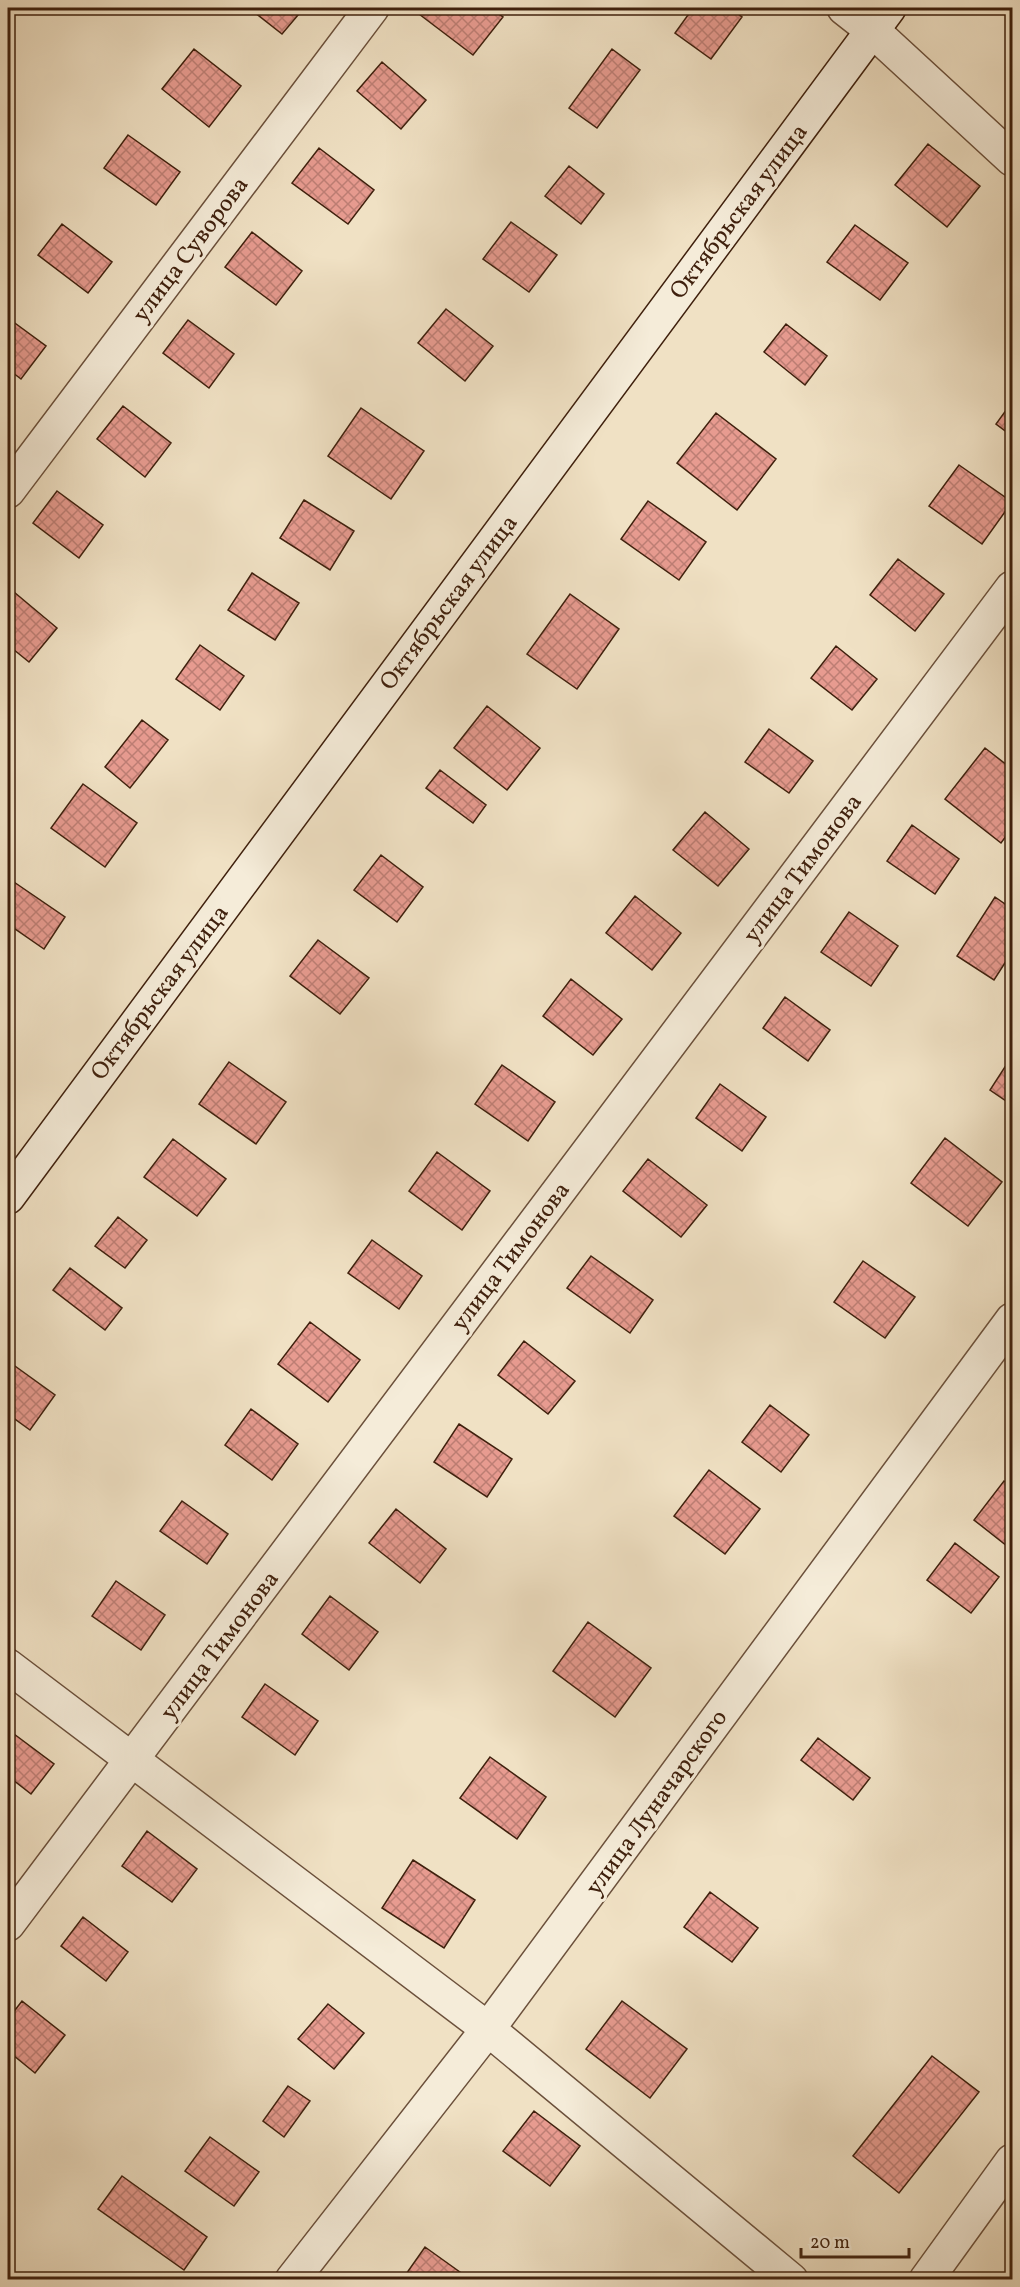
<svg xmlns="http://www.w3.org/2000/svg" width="1020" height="2287" viewBox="0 0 1020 2287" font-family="Vollkorn,serif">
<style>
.building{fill:url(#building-cross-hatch);stroke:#3f200d;stroke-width:1.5}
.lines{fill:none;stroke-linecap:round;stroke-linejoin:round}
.street-casing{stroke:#6b503b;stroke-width:36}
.secondary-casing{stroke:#3f200d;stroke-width:36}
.street{stroke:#f5ecd9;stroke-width:33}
.secondary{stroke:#f5ecd9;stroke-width:33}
.labels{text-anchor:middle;stroke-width:6;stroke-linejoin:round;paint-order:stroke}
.street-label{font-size:24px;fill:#3f200d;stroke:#f5ecd9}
</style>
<defs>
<pattern id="building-cross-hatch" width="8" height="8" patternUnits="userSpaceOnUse" patternTransform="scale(1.5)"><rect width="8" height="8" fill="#e79b90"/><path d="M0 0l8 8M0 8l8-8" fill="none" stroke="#bd7e74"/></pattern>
</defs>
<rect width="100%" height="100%" fill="#f0e1c4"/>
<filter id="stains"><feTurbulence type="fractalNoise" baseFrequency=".00333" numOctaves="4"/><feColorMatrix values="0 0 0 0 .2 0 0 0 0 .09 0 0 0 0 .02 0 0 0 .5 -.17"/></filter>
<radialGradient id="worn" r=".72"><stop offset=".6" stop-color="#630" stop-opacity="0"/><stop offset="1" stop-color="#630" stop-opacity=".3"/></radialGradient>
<!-- building -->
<path class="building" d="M249,8H304L282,34Z
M418,8H490L503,17L473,55L415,11Z
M693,8H730L742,17L711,59L675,33Z
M194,49L241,86L209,127L162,89Z
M612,49L640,70L597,128L569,108Z
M382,62L426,100L401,129L357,91Z
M128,135L180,172L156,205L104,168Z
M928,144L980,186L947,227L895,185Z
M319,148L374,190L348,224L292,183Z
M569,166L604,194L581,224L545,196Z
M511,222L557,255L529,292L483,259Z
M62,224L112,262L88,293L38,255Z
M855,225L908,263L880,300L827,262Z
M252,232L302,271L276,305L225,267Z
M446,309L493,346L465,381L418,343Z
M8,318L46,346L21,379L8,369Z
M188,320L234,354L209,388L163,353Z
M786,324L827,356L805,385L764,352Z
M1012,402V436L996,424Z
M123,406L171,443L145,477L97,439Z
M361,408L424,451L391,499L328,456Z
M716,413L776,459L737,510L677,463Z
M959,465L1012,502L982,544L929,506Z
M57,491L103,525L79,558L33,523Z
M304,500L354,531L330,570L280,538Z
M648,501L706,542L679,580L621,539Z
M898,559L944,594L915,631L870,595Z
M252,573L299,603L275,640L228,610Z
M8,587L57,628L29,662L8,645Z
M570,594L619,629L577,689L527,654Z
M200,645L244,676L220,710L176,679Z
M836,646L877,679L852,710L811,678Z
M487,706L540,748L507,790L454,748Z
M142,720L168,740L130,788L105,767Z
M769,729L813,761L789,793L745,762Z
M985,748L1012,769V828L1001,843L945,799Z
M440,770L486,805L473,823L426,788Z
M83,784L137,823L105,867L51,828Z
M705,812L749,849L718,886L673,850Z
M912,825L959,859L935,894L887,861Z
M381,855L423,887L397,922L354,890Z
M11,880L65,917L44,949L8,924V885Z
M635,896L681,933L652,970L606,933Z
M995,897L1012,909V952L994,980L957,956Z
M849,912L898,946L871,986L821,952Z
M318,940L369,978L340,1014L290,976Z
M571,979L622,1019L593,1055L543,1016Z
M785,997L830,1030L808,1061L763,1028Z
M1012,1056V1105L990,1090Z
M229,1062L286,1102L256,1144L199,1104Z
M502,1065L555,1102L528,1141L475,1104Z
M720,1084L766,1117L742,1151L696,1118Z
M945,1138L1002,1182L968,1226L911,1183Z
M173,1139L226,1179L197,1216L144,1177Z
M437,1152L490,1191L462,1230L409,1191Z
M648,1159L707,1205L681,1237L623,1191Z
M118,1217L147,1240L125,1268L95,1246Z
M372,1240L422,1276L399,1309L348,1273Z
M591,1256L653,1300L630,1333L567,1288Z
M863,1261L915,1297L885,1338L834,1302Z
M70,1268L122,1308L105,1330L53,1290Z
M310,1322L360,1360L328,1402L278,1364Z
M524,1341L575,1381L548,1414L498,1375Z
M8,1361L55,1395L30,1430L8,1414Z
M770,1405L809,1435L781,1472L742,1442Z
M251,1409L298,1444L272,1480L225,1445Z
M459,1424L512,1459L487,1497L434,1462Z
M709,1470L760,1509L725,1554L674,1516Z
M1004,1481L1012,1487V1550L974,1520Z
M182,1501L228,1534L207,1564L160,1531Z
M396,1509L446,1549L420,1583L369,1543Z
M955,1543L999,1577L971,1613L927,1580Z
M116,1581L165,1615L141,1650L92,1616Z
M330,1596L378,1632L349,1670L302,1634Z
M588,1622L651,1668L615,1717L553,1671Z
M265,1684L318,1721L295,1755L242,1717Z
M10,1731L54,1764L31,1794L8,1776V1734Z
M818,1738L870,1778L853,1800L801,1760Z
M490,1757L546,1797L517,1839L460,1798Z
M147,1831L197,1869L172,1902L122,1866Z
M413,1860L475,1900L444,1948L382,1908Z
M710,1892L758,1928L732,1962L684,1927Z
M83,1917L128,1952L106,1981L61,1946Z
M22,2001L65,2035L35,2073L8,2051V2019Z
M622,2001L687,2049L650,2098L586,2049Z
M328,2004L364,2033L334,2069L298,2039Z
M932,2056L979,2092L899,2193L853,2156Z
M288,2086L310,2101L284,2137L263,2121Z
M534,2111L580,2146L550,2186L503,2151Z
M210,2137L259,2172L234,2206L185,2171Z
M122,2176L207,2237L184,2270L98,2209Z
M425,2247L471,2280H407L404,2277Z"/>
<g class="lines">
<defs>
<path id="street" d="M844,8L872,30L1012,159
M8,491L372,8
M8,1666L488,2029L791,2280
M8,1924L1012,588
M292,2280L488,2029L1012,1320
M926,2280L1012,2161"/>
<path id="secondary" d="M8,1197L889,8"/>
</defs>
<!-- street casing -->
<use href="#street" class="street-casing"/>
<!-- secondary casing -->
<use href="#secondary" class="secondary-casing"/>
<!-- street -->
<use href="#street" class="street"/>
<!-- secondary -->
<use href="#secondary" class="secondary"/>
</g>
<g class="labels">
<!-- street labels -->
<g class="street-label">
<text transform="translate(738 211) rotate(-53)" y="8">Октябрьская улица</text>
<text transform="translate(190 249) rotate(-53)" y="8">улица Суворова</text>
<text transform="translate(448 602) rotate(-53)" y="8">Октябрьская улица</text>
<text transform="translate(802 868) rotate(-53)" y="8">улица Тимонова</text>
<text transform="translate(159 992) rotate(-53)" y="8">Октябрьская улица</text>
<text transform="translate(510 1256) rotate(-53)" y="8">улица Тимонова</text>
<text transform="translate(219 1645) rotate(-53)" y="8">улица Тимонова</text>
<text transform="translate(656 1802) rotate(-54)" y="8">улица Луначарского</text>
</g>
</g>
<!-- margin -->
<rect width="1020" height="2287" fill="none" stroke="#f0e1c4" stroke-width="30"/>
<rect x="9" y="9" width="1002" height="2269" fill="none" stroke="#3f200d" stroke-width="3"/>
<rect x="15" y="15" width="990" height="2257" fill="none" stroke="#3f200d" stroke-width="1.5"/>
<!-- scale -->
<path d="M801 2248v9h108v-9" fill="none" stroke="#3f200d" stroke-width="3"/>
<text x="810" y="2248" font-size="18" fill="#3f200d" stroke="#f5ecd9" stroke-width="4.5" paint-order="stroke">20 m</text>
<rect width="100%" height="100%" filter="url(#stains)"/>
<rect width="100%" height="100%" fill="url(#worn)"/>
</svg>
